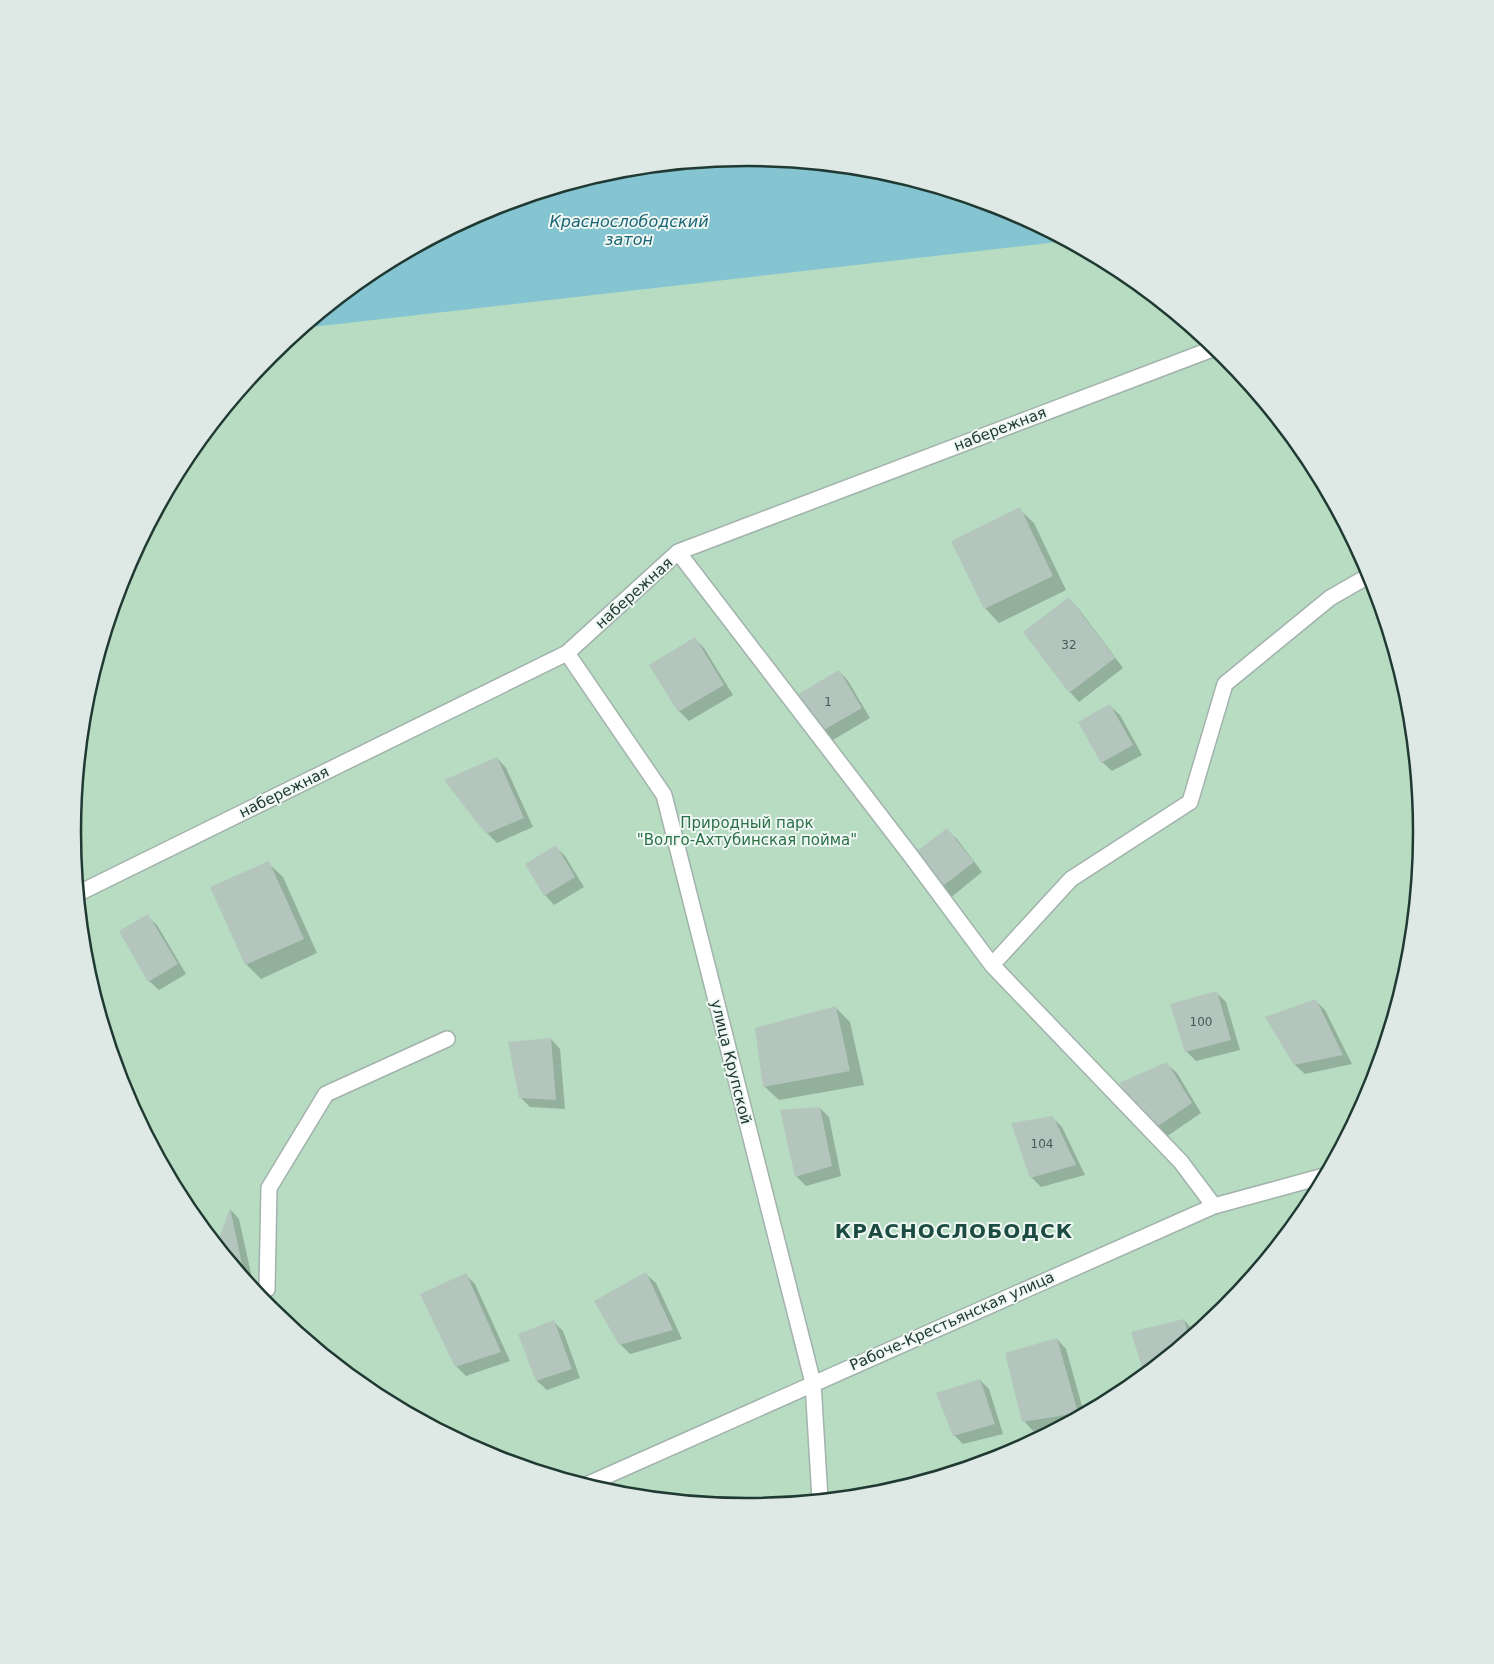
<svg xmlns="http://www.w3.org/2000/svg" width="1494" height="1664" viewBox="0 0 1494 1664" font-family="'DejaVu Sans',sans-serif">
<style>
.green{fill:#b7dcc2}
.water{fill:#85c4d1}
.shadow{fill:#0003}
.building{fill:#b4c5be}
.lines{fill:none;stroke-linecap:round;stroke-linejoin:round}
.minor-casing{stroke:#a2b2ac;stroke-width:18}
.minor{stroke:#fff;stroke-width:15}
.labels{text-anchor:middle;stroke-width:4;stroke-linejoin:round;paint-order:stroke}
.number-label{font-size:12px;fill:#455d56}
.street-label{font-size:15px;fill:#203a33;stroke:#eff7f3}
.park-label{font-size:15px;fill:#2a7146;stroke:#eff7f3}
.water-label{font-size:16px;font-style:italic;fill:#1a6576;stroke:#eff7f3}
.district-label{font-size:20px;font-weight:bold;letter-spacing:1px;fill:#1c4c41;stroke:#eff7f3}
.rim{fill:none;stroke:#203a33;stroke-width:2.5}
</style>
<rect width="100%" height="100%" fill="#dfeae5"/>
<!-- green -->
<path class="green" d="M75 833a672 672 0 1 1 1344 0a672 672 0 1 1-1344 0Z"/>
<!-- water -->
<path class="water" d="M747,158L879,171L1005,209L1066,241L303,328L373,271L489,209L616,170Z"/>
<!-- shadow -->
<path class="shadow" d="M1019,509L1034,523L1066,590L999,623L985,608Z
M1069,599L1078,608L1123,668L1079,702L1070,692Z
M695,639L704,648L733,695L689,721L679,711L651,665Z
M839,671L848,681L870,718L828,743L818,733Z
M1110,706L1120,715L1142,755L1112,771L1102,762Z
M497,758L506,768L533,827L497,843L487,833Z
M947,830L957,839L982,872L949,899L913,857Z
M556,847L565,856L584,887L554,905L545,895Z
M268,863L283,877L317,953L261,979L246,964Z
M147,916L157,925L186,974L159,990L149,981Z
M1217,993L1226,1002L1240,1050L1196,1061L1186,1051Z
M1315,1000L1325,1010L1352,1064L1305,1074L1295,1065Z
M836,1008L850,1022L864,1085L779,1100L764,1086Z
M551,1039L560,1049L565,1109L530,1107L520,1097Z
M1167,1064L1177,1073L1201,1113L1166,1137L1156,1127Z
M820,1108L829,1117L841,1176L806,1186L796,1176Z
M1053,1118L1062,1127L1085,1175L1041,1187L1031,1177Z
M231,1210L239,1219L252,1278L246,1280L218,1245Z
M465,1274L475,1284L510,1361L466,1376L456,1366Z
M646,1274L656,1283L682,1339L630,1354L620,1344Z
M1184,1320L1193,1330L1194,1333L1145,1374L1132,1333Z
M553,1321L563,1331L580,1378L547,1390L537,1381L520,1335Z
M1057,1339L1066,1349L1084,1413L1058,1427L1033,1431L1024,1421Z
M980,1380L989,1389L1003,1434L963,1444L954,1435Z"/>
<!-- building -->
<path class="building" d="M1020,507L1053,576L984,609L951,541Z
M1069,597L1115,658L1069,693L1023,632Z
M695,637L724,685L678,712L649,665Z
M839,670L862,708L817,734L795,696Z
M1110,704L1133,745L1101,763L1078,722Z
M497,757L524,818L486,834L444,780Z
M947,828L974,862L938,890L911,856Z
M556,845L575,877L544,896L525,864Z
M269,861L304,939L245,965L210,887Z
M148,914L178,964L148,982L119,931Z
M1217,991L1231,1040L1185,1052L1170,1004Z
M1316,999L1343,1055L1294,1065L1265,1017Z
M836,1006L850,1071L763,1087L755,1028Z
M551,1038L556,1100L519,1098L508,1042Z
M1167,1062L1192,1103L1155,1128L1119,1083Z
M820,1107L832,1166L795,1177L780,1110Z
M1053,1116L1076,1165L1030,1178L1011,1123Z
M230,1208L243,1269L239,1271L217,1244Z
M646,1272L673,1330L619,1345L594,1301Z
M466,1273L501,1352L455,1367L420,1294Z
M1184,1319L1189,1338L1144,1374L1131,1332Z
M554,1320L572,1369L536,1381L518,1334Z
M1057,1338L1078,1413L1022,1422L1005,1353Z
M980,1379L995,1424L953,1436L936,1393Z"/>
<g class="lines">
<defs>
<path id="minor" d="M678,552L911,856L992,965L1181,1162L1214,1206
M567,653L664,795L813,1383L820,1499
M79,893L567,653L678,552L1215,348
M992,965L1071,879L1190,802L1225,684L1330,598L1370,575
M258,1294L267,1289L269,1188L326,1094L447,1039
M586,1485L1214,1206L1324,1176"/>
</defs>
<!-- minor casing -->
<use href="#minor" class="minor-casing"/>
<!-- minor -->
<use href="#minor" class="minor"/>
</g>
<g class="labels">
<!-- number labels -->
<g class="number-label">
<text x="1069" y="649">32</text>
<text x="828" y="706">1</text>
<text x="1201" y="1026">100</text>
<text x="1042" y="1148">104</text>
</g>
<!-- street labels -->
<g class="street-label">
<text transform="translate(1000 429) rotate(-21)" y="5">набережная</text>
<text transform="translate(634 593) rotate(-42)" y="5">набережная</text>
<text transform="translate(284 792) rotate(-26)" y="5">набережная</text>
<text transform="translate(731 1062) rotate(76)" y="5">улица Крупской</text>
<text transform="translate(952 1321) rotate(-24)" y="5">Рабоче-Крестьянская улица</text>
</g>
<!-- park labels -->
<g class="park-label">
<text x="747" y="828">Природный парк<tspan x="747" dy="17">"Волго-Ахтубинская пойма"</tspan></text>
</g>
<!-- water labels -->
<g class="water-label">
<text x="629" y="227">Краснослободский<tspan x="629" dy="18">затон</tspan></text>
</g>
<!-- district labels -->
<g class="district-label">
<text x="954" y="1238">КРАСНОСЛОБОДСК</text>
</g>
</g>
<!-- crop -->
<path d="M0 0H1494V1664H0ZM81 832a666 666 0 1 1 1332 0a666 666 0 1 1-1332 0Z" fill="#dee8e4" fill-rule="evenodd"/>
<path class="rim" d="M81 832a666 666 0 1 1 1332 0a666 666 0 1 1-1332 0Z"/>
</svg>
